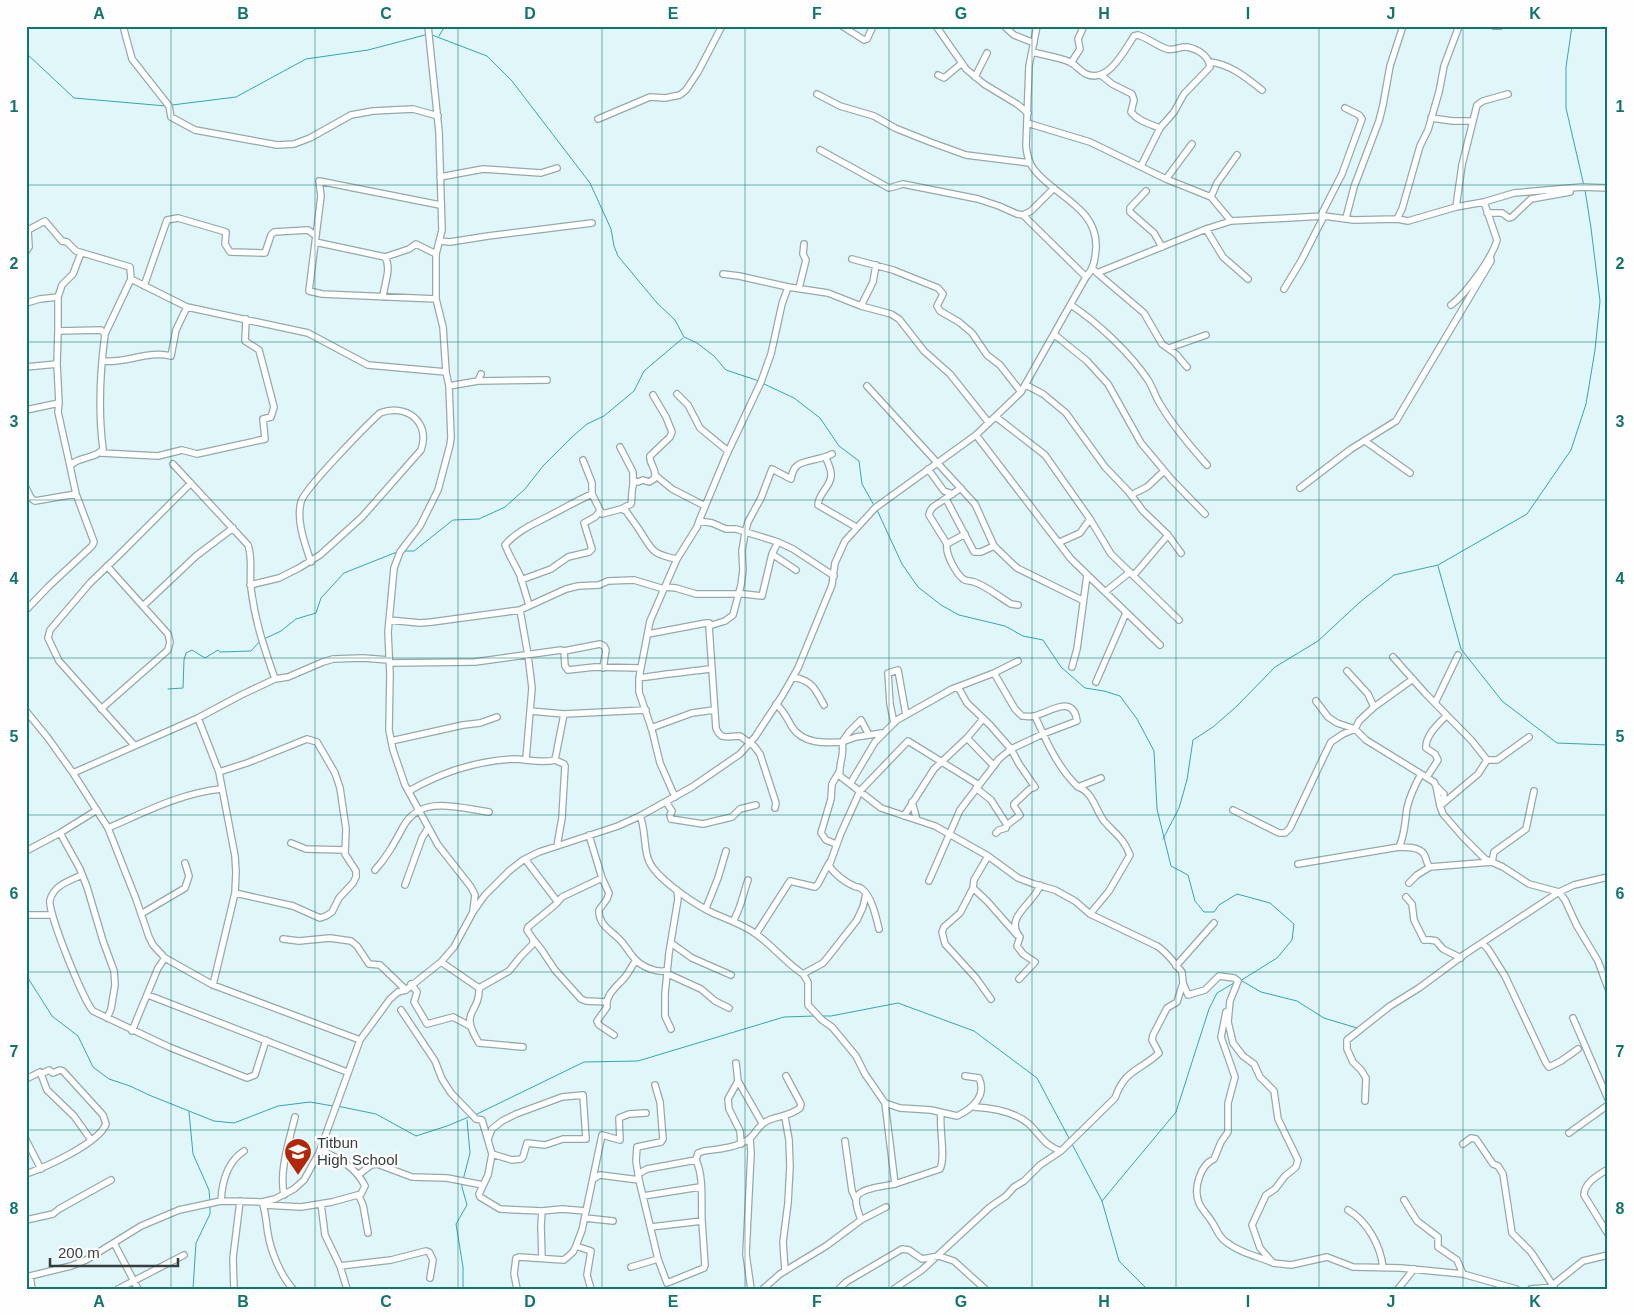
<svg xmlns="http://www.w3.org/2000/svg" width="1634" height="1315" viewBox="0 0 1634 1315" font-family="Arial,sans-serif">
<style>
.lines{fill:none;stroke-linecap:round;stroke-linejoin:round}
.stream{stroke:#33a7b3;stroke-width:1}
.minor-casing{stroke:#95a9ab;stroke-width:8}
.minor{stroke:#fff;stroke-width:5.5}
.grid{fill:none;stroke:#0f766e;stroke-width:1;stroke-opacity:0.55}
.labels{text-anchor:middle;stroke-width:5;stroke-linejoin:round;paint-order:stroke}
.poi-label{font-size:15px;fill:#353e3f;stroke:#fefefe;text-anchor:start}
.neatline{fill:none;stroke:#0f766e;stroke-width:2}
.grid-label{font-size:16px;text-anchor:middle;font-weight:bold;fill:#0f766e}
</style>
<rect width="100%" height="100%" fill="#e0f6f8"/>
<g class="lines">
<!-- stream -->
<path class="stream" d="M1572,26L1566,67V108L1584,186
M432,35L487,56L512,81L590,183L611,229L614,246L618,256L657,303L675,320L684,337L697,343L714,356L726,370L759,381
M439,36L445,26
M26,53L74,98L166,106
M172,105L236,97L306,59L368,50L425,35
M762,383L794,398L820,418L839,446L859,461L862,484L875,507
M877,510L902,564L918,587L941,605L959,615L1005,626L1023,636L1043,640L1061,667L1085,688L1104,691L1120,696L1137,719L1154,751L1157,809L1171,866L1188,875L1195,901L1204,912H1214L1219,905L1237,894L1270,903L1294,924L1292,940L1277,958L1240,981
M404,551H414L453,520L479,519L505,507L525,489L543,466L572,437L587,424L604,416L634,391L644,371L683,338
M1438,566L1461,649L1502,701L1557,743L1608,745
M264,639L281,631L296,619L316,613L321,598L344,573L397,552
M168,689L183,688L184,660L186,653L192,650L205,658L218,650L220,652L251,651L261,640
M1163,839L1179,808L1187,780L1193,740L1213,727L1237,706L1275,667L1318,641L1360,602L1394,575L1438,565L1527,514L1571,450L1586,404L1595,350L1600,301L1591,228L1585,190
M26,975L52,1016L78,1036L93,1067L109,1079L130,1086L149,1095L214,1121L234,1123L278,1106L310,1102L333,1106
M1242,981L1261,992L1297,1001L1324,1018L1357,1028
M821,1016H831L898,1003L974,1031L1037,1078L1070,1140
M337,1106L376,1114L416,1136L447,1126L471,1116
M189,1112L193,1154L209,1190L210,1202
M475,1115L584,1062L638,1061L784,1017L815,1016
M1072,1144L1102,1201L1119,1261L1147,1289
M463,1180L470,1153L467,1120
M462,1184V1187L467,1205L456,1224L463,1267V1289
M1102,1201L1176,1112L1209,1009L1217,993L1234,983
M193,1289L196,1243L210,1214V1206"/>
<defs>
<path id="minor" d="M123,26L132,59L169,106L171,117L195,130L277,145L294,144L310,138L351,115L373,111L413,109L438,116
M428,26L439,132L442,230L436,254V299L443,327L446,372L449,386L451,437L450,445L438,490L420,526L400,552L394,568L388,632L390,674L389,730L393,750L405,785L438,845L471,887L475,895L473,911
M842,26L864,40L867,39L873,26
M936,26L966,69L984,84L1017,104L1028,113
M1004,26L1014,35L1034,43
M1494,26H1500
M1032,52C1044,55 1058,57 1070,62C1076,65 1080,71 1086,74C1108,84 1124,51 1134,36L1138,35C1148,38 1157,46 1167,49C1174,51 1181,46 1187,47C1198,49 1209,56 1210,67L1184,94L1174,112L1160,128L1141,166
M1210,62C1230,64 1247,78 1262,90
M1071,63L1080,49L1078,39L1083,28
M938,75L944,78L962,63
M1101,75L1112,84L1132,94L1134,100L1131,112C1138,121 1150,124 1160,128
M975,77L987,53
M817,94L840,106L874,116L895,128L930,142L966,155L1030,163
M1431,118L1453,121H1472
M598,119L650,97L665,98L680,95L686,90L698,72L722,26
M1027,123L1090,142L1166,179L1211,197L1231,221
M820,150L889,188L903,184L978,199L999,206L1017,214L1023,215L1031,211L1054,188
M440,177L483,169L541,173L557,168
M1166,179L1192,144
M1146,191L1130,208V212L1154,233L1162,247
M1211,197L1217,183L1237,155
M1456,207L1462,165L1477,105L1483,101L1508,94
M1487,213H1502L1509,218L1512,217L1531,199L1570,192
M1023,215L1086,277
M1320,217L1342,174L1362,119L1359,115L1345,108
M1346,218L1354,187L1379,121L1383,105L1390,66L1403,26
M1397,219L1402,209L1420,146L1428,130L1439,92L1444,66L1459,26
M1206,229L1223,257L1248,279
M439,241L450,242L488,236L592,223
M315,242L385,257L409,249L416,244L436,254
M26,251L29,247L28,230L45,221L62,241L67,242L76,251L130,267L131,279L105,334
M852,259L893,270L938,288L943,294L937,306L940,311L959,322L972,333L987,355L1000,365L1021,392
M1093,269L1097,273L1206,229L1231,221L1324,216L1354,220L1397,219L1408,221L1456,207L1484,202L1514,193L1582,187L1608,188
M1097,273L1144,313L1162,344L1176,354L1187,367
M723,274L739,276L788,287
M131,279L187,307L308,333L368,365L446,372
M144,286L167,220L178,218L226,232L225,244L230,252L265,253L271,235L274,232L308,230L316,236
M799,288L806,260L803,254L804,244
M1284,289L1301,261L1324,216
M383,297C384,284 392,269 385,257
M436,299L322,294L309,291L321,196L319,181L440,205
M26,303L40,299L58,297
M1071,305C1098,323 1130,353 1148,380C1153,388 1155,396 1160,404C1173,426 1190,446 1207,465
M1451,305C1466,294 1492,258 1497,240L1484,202
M861,306L873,282L876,265
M58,331V297L62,285L73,274L81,253
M1055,335L1087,361L1108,384L1141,443L1172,480L1205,514
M1169,348L1206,335
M103,361C125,364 148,350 171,356L176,330L187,307
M26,367L57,364
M478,381L547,380
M1026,385L1043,394L1066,413L1105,467L1128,491L1143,511L1168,535L1181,553
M449,386L478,381L481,374
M867,386L975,504L994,546L1017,568L1082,600
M677,394L688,405L700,428L728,451
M653,395L666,417L672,432L670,437L650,456C649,464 656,468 655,475L672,489L705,506
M26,410L59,403
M996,417L1045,455L1090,519L1080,533L1060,542
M976,435L1071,559L1160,645
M1365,441L1410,473
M620,447L633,472V485
M101,453L158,456L182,450L197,454L265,439L263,419L271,417L274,407L259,350L245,341L246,319
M826,458C828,463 831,469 831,474C832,486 818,493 818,505L856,527
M583,460L592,483V494L602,514L621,509L626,511C630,517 634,522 638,528C652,549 650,554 677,559
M173,464L248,545C253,559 249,573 251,588C255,622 264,647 275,679
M928,469L944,491L953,494
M26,488L31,498L35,501L76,494
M961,488L933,507L930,511L929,515L947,544L965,534
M1300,488L1351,449L1396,421L1491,261L1490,256
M1131,495L1147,487L1164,471
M946,499L974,552H981L994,546
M621,509L631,504C633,496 630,489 635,481L638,482L643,480L649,482L654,479L655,475
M1090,519L1111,554L1179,620
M699,521L726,456L761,382L771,354L782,304L788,287L828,293L861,306L891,314L899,319L924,351L950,374L989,423
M947,544C945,554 956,573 963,579C967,582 970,580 974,582C987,586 999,597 1011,604L1018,605
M772,554L796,570
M1134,575L1168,535
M521,580L551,569L568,557L589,552L592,549L584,523L595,517L600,511
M250,585L279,578L299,568L320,555L362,517L421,450C431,422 406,403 380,413C368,424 303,490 301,502C296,521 305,544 311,562
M665,587L676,588L696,594H744L762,596L772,554L778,542
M1105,592L1130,572
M529,605L520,575L509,554L505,545C516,532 531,525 545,518C561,510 576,501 592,494
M143,606L196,556L233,528
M26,610L49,586L92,546L94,542L76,494L70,466C78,456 96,459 103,449C98,411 100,372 105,334L101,330L58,331L57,364L59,403L58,412L70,466
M520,610L528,655L532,688L526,759
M389,620L420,623L432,622L520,610L566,589L578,586L599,585L608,581L634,580L664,589
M709,626L725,621L733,615L741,585L743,570L742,551L745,533L748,522L761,498L772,469L791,479C792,474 793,468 798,465C804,460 821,460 832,454
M709,626L716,728C721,741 728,736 740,736L754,746L760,754L776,803L775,808
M648,634L706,623H709V626
M564,651L600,644L604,646L606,650L603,668
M1393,657L1425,693L1472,741L1487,760H1497L1529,737
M390,663L475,662L561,650L564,651L565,666L568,670L595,667L640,668
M1072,667L1077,649L1087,575
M1347,671L1368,694L1374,707
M793,677C813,681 815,689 824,705
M639,678C663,674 686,672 710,669
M1096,682L1126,613
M958,687L967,703L990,725L1011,749L1019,764L1035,787L1030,789L1014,804V806L1020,815L1007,825L1006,828L999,830L996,833
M1316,701L1328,717L1337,723L1355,729L1366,740L1434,782L1436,786L1440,806L1443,814L1463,837L1485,859L1503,867L1529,884L1559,892L1565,900L1577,926L1598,961L1608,988
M1435,703L1458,655
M776,704C784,711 787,718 792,727C803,744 824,743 842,742C845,756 838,764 840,776L881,808L935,826L988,856L1018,878L1034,884L1055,890L1075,901L1090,914L1157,946C1167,952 1174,963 1182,972L1183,983L1188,995L1205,990L1219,976L1234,978L1238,981L1230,1001L1228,1022L1233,1043L1243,1056L1254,1064L1260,1077L1274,1091L1278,1119L1298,1160L1296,1167L1285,1176L1275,1189L1266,1195L1252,1225L1260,1248L1273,1263L1291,1265L1327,1257L1353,1267L1401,1268L1463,1274L1516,1289
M101,709L168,650L170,642L168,634L107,566
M26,711L48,738L73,773L108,828L136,899L149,937L153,945L165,958L213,985L360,1040
M530,711L564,714L646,710
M1035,716C1046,741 1058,768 1078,787L1101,778
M198,718L219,772L235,856L236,872L235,893L213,985
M894,723L890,704L888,673L898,670L906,715
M651,728L692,713L714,710
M869,735L861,720L849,732L842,742L856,737L882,733
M967,738L994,766
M391,741L463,725L480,723L497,717
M134,745L59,661L48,638L50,630L90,583L119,555L191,483
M555,760L564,764L565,766L562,818L557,846
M219,772L247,763L307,739L317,742L335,773L340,788L346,829L345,854L356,871V877L353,883L339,898L332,912L326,916L320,918L293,906L235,893
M73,773L198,718L241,695L275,679L288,677L323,662L333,659L363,658L389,660
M1427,777L1438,760L1435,754L1426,748C1425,736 1438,724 1446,716
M850,784L875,742L897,720L952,689L994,673L1018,661
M1436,786L1444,794L1443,803
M1078,787C1093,792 1095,809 1104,821C1115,834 1123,837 1130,855L1109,891L1090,914
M976,788L991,800L1007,825
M409,791C440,773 477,761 513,759C527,759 541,764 555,760L564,714
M675,797L660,763L652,730L639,692V678L650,621L677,559L697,527L699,521L712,523L726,529H736L778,542L793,549L834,576
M666,802L672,811L670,815L671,819L703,824L732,817L740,809L756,805
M912,802L917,820
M1440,806L1478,774L1487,760
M1233,810L1279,833H1285L1290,828L1325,754L1331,742L1343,734L1355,729L1359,721L1374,707L1413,679
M640,816C647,832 642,854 653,868C665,884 697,906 715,914C729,920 744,925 756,934C773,946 786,963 803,974L808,982V1005L822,1020L832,1027L856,1056L865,1074L885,1103L900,1108L931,1110L957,1116C972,1109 987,1096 979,1078L965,1076
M904,816L934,769L967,738L983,719
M108,828C145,812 181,793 221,789
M60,833L80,869L87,887L103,941L114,971L115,985L111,1009L107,1018
M589,835L602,878L609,893L607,899L599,910C598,924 610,930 618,938C625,944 629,953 635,959C642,967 659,974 667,970
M291,843L306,849L345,850
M836,844L826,840L821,833L831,799L832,784L839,772
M1399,847C1407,848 1421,846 1425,856C1427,861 1426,863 1430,867
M26,851L60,833L97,810
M988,856L974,880L973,888L987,901L1017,935
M525,859L557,901
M1298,864L1399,847C1405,835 1405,821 1407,808C1410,795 1415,785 1421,774
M375,870C387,857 395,842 403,827C421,794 459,808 489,812
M82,875C69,881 54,885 50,900C47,911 84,1002 93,1011L169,1047L247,1078L255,1075L266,1040
M929,881L960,810L999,759L1011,749L1043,734L1077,721C1073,693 1049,713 1034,716C1030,717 1026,716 1022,716L1015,709L994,673
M1409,883L1417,875L1430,867L1492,862L1494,852L1526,829L1534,791
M405,885L422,838L428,828
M973,888L960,913L944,927L942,932L945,944L976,978L991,999
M1406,897L1412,904L1414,920L1424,940H1431L1436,941L1443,949L1461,958
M706,908L718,878L726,851
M141,914L185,888L189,876L185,863
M26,915H52
M733,921C741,909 743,894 748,880
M879,929C876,917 872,897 862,889C858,886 858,888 854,886C845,882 835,874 829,866L841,833L860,791L908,741L979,785
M756,934L790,881L815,887L818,884L829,863
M283,939L299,941L330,938L351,941L357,946L369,964L380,965L406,990
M533,939L541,949L555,970L581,999L586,1001L607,1002
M671,943L692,958L731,975
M1482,943L1488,949L1505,976L1546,1063L1549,1067L1561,1061L1578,1049
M441,962L479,988C480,1015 458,1009 479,1043L523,1047
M1176,966L1214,923
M668,974L701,989L715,1001L729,1008
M803,974L823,963L828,957L857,920L863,907L866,894
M1019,979L1035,962L1023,954L1017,946L1020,937C1003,917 1035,903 1040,885
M411,984L417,992L414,1002L427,1024L453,1017L470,1026
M479,988L509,971L521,956L533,944V939L527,930L528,927L556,904L562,897L602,878
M148,995L347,1072
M401,1010L435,1061L442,1079L451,1093L476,1119L482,1120L492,1154
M1226,1012L1221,1037L1235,1077L1228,1103V1132L1221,1142L1214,1159C1200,1165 1193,1189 1199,1203C1202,1210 1208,1215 1212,1222C1217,1229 1218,1236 1225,1241C1238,1252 1256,1256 1271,1262
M1573,1018L1608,1099
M671,1029L665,1016V994L669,953L678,899L677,890
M132,1031L158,968L165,958
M614,1035L599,1025L597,1021L607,1007C605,994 618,986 625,977C629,972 632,966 636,960
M736,1063L738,1081L728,1099L729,1109L740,1131L741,1144
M41,1074L47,1090L74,1116L91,1140
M26,1079L40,1072L41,1074L49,1070L53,1073L60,1070L63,1071L103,1115L106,1124C99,1143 46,1167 26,1174
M738,1081L762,1123
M1365,1101L1366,1078L1361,1070L1353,1062L1347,1049V1040L1390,1006L1419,988L1465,954L1559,892L1574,885L1608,877
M974,1107C993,1108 1014,1111 1029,1124C1041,1136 1045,1146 1061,1151
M1569,1133L1608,1105
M750,1138L751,1153L746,1254L751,1289
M488,1139L492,1129L502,1121L516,1114L562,1097L583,1095L586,1139H563L545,1145L527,1143L523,1157L521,1159L512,1160L492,1154L488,1175L479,1194L480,1197L500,1209L542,1211L562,1209L586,1211L602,1135L620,1140L619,1118L629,1114L646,1113
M26,1140L41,1169
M845,1141L852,1191L856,1200
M1463,1144L1471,1138L1476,1139L1493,1164L1498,1166L1503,1174L1512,1233L1531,1252L1554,1287V1284L1583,1261L1608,1255
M1608,1169C1598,1175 1584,1183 1584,1195L1608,1234
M638,1174L636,1161L637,1147L661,1142L663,1139L660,1102L655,1085
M358,1175L371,1165L377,1164L412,1177L447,1178L483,1185
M593,1179L600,1175L639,1180L658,1259L667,1283L704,1268L705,1265L702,1221
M639,1180L638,1174L647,1169L696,1160L698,1153L704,1151C718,1149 736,1148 749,1139C755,1135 758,1126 765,1122C777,1115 787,1118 800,1108L801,1104L786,1076
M895,1184L940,1169C946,1157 939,1129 941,1113
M284,1195C279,1170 289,1142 295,1117
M359,1196L363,1205L368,1233
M643,1196L700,1187
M1404,1200L1417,1221L1438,1237V1247L1457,1260L1463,1274
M221,1201C222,1181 227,1162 244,1151
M262,1202C266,1212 266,1223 268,1234C271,1252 281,1276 293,1289
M321,1204L325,1235L340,1266L347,1289
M264,1205L301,1207L332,1202L361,1194L365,1186C356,1167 338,1158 320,1150
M1348,1210C1367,1221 1381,1246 1383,1268
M585,1218L613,1221
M26,1220L53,1214L59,1209L111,1180
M861,1220C859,1214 856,1207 856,1200C856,1188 886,1186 895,1184L885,1103
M651,1227L702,1221C701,1202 704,1177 696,1160
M114,1243L138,1289
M576,1246L582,1230L586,1211
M542,1258L541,1226L542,1211
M340,1266L391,1260L426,1251L429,1252L433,1260L430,1278
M631,1267L658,1259
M785,1271L783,1242L788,1203L790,1166L789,1140L785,1117
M30,1276L32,1289
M26,1277L71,1266L86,1260L141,1226L179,1210L221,1201L262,1202L275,1199L294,1189L304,1180L319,1153L360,1040L390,999L398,992L406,990L441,962L454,947L473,912L485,895L509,871L523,860L539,852L618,826L640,816L692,787L740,754L755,737L782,696L798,668L832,585L835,563L845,541L875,508L976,435L1021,392L1086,277C1094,268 1095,260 1096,248C1098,207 1053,196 1033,168C1028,161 1027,154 1026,146L1029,66L1037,26
M118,1289L184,1255
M234,1289L233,1258L240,1201
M517,1289L514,1274L516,1258L519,1257L564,1260L573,1252L576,1246L591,1251L587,1275L591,1289
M763,1289L780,1274L826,1246L861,1220L886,1207
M839,1289L846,1282L902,1249L909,1250L922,1259L939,1256L954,1261L985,1289
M894,1289L922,1270L990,1207L1006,1196L1014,1187L1024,1181L1040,1165L1061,1151L1115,1098C1125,1069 1140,1071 1159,1053L1152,1040L1153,1035L1167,1008L1177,1002L1183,983
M1398,1289L1414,1269
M1531,1289L1554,1287"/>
</defs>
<!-- minor casing -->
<use href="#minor" class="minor-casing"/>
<!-- minor -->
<use href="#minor" class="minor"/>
</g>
<!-- grid -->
<path class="grid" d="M171,26V1289M315,26V1289M458,26V1289M602,26V1289M745,26V1289M889,26V1289M1032,26V1289M1176,26V1289M1319,26V1289M1463,26V1289M26,185H1608M26,342H1608M26,500H1608M26,658H1608M26,815H1608M26,972H1608M26,1130H1608"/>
<!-- icons -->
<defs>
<symbol id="school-pin" viewBox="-11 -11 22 30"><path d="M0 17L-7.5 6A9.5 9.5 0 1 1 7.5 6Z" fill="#b32708" stroke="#fefefe"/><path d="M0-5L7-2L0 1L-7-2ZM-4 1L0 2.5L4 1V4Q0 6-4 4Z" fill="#fff"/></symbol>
</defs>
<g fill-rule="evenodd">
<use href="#school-pin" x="282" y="1136" width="32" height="43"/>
</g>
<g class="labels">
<!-- poi labels -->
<g class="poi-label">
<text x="317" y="1148">Titbun<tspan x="317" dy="17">High School</tspan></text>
</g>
</g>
<!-- border -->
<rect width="1634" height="1315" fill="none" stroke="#fefefe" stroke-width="55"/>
<!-- scale -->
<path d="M50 1258v8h128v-8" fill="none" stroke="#353e3f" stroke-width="2.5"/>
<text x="58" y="1258" font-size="15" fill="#353e3f" stroke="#fefefe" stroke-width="4" paint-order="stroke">200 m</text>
<rect x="28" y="28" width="1578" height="1260" class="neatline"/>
<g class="grid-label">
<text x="99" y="19">A</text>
<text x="243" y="19">B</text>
<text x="386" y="19">C</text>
<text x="530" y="19">D</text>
<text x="673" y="19">E</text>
<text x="817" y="19">F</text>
<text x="961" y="19">G</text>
<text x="1104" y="19">H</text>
<text x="1248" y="19">I</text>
<text x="1391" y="19">J</text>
<text x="1535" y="19">K</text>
<text x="14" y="112">1</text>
<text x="1620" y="112">1</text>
<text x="14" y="269">2</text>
<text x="1620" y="269">2</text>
<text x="14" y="427">3</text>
<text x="1620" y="427">3</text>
<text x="14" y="584">4</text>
<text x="1620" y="584">4</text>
<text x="14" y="742">5</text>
<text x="1620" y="742">5</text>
<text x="14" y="899">6</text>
<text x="1620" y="899">6</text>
<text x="14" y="1057">7</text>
<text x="1620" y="1057">7</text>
<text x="14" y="1214">8</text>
<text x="1620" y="1214">8</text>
<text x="99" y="1307">A</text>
<text x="243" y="1307">B</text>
<text x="386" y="1307">C</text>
<text x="530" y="1307">D</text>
<text x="673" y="1307">E</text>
<text x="817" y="1307">F</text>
<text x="961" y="1307">G</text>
<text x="1104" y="1307">H</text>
<text x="1248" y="1307">I</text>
<text x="1391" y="1307">J</text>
<text x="1535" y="1307">K</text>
</g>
</svg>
